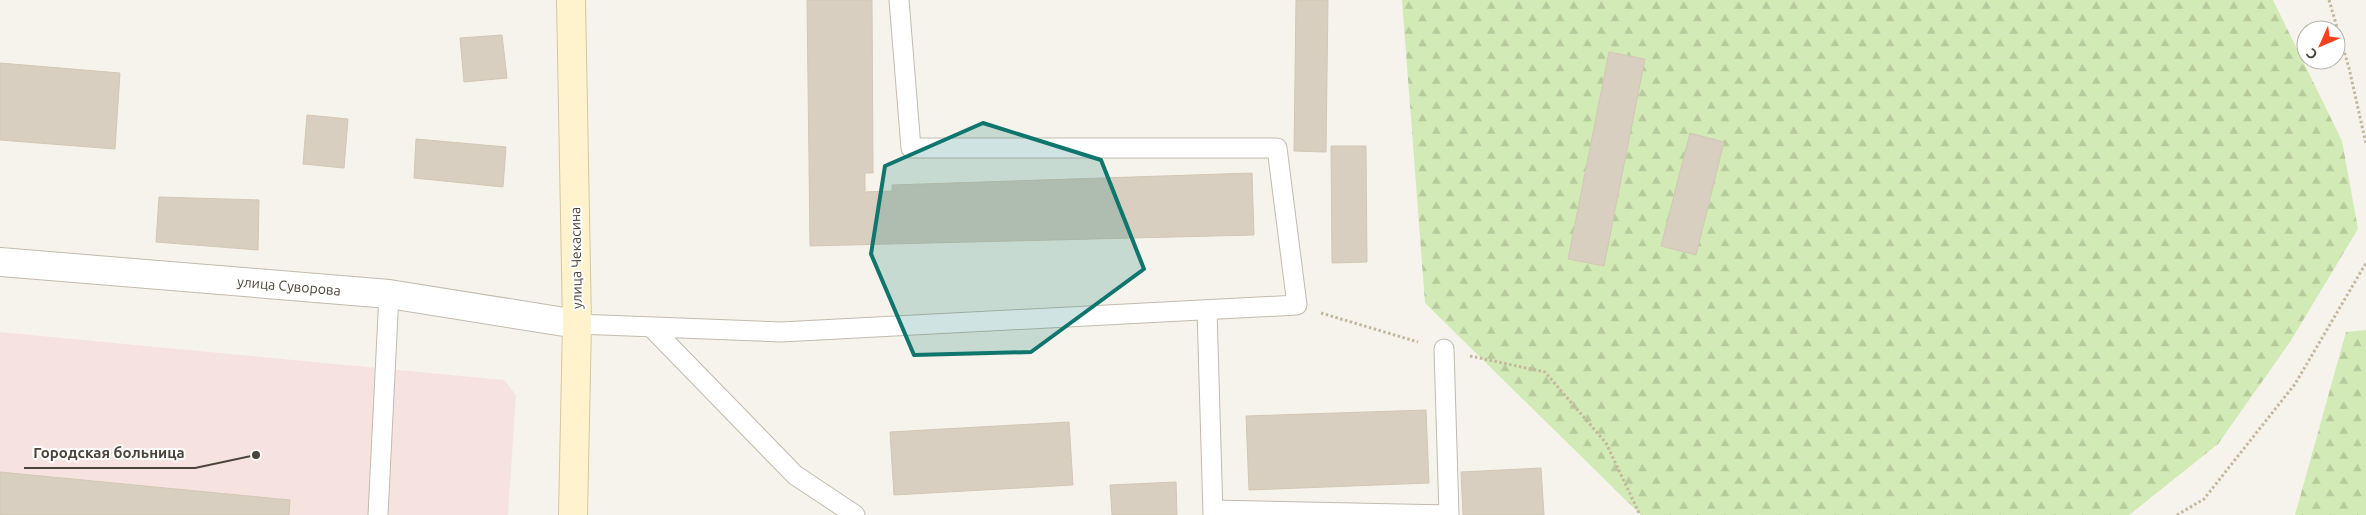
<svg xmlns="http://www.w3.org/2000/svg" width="2366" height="515" viewBox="0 0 2366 515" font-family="Ubuntu,sans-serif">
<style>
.medical{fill:#f6e3e0}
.forest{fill:url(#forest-firs)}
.building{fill:#d8cfc1;stroke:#d3c7b4}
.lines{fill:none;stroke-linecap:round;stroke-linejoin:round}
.lane-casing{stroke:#c2bbae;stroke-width:21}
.street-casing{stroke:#c2bbae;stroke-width:30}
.secondary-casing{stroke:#d6c79b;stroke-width:30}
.path{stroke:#c4b79f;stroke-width:3;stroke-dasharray:2.5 2.5;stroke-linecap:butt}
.lane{stroke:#fff;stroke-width:19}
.street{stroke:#fff;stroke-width:28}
.secondary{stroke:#fff3cd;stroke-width:28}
.marked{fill:#0f766e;fill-opacity:0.2;stroke:#0f766e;stroke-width:4;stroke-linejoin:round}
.labels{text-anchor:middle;stroke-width:4;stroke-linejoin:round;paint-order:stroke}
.street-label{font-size:14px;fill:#4b4439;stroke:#fff}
.leader{fill:none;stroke:#4b4439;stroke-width:2}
.callout-dot{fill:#4b4439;stroke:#fff;stroke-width:2}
.callout-label{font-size:15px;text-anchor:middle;font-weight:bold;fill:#4b4439;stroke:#fff;stroke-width:4;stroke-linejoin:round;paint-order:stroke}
</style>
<defs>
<pattern id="forest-firs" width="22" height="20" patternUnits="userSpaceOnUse" patternTransform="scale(1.25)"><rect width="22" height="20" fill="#d2eab5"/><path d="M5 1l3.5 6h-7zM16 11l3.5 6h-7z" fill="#b6ca9c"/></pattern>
</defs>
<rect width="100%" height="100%" fill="#f6f3ec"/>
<!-- medical -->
<path class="medical" d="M0,332L504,380L516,395L508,515H0Z"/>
<!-- forest -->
<path class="forest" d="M1402,0H2273L2342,141L2358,229L2290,342L2218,444L2129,515H1641L1425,303Z
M2366,330V515H2295L2346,332Z"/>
<!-- building -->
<path class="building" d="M807,0H872L873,173H865V192L892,191V185L1252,173L1254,235L810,246Z
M1296,0H1328L1326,152L1294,151Z
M502,35L507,78L464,82L460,38Z
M1609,52L1645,59L1604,266L1568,259Z
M0,63L120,73L115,149L0,140Z
M307,115L348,119L344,168L303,164Z
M1690,133L1724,142L1696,255L1661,246Z
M416,139L506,147L503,187L414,178Z
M1331,146H1366L1367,262L1332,263Z
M159,197L259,200L258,250L156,242Z
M1426,410L1429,483L1249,490L1246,416Z
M1069,422L1073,485L894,495L890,432Z
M1541,468L1544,515H1463L1461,472Z
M0,472L290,500L289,515H0Z
M1176,482L1177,515H1112L1110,485Z"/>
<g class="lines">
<defs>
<path id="lane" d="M1207,310L1213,515
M577,324L781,332L1297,305L1277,148H911L899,0
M651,327L795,475L855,515
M1444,349L1449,515
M1213,510L1449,515
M378,515L389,294"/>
<path id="street" d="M0,262L389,294L577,324"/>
<path id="secondary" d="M571,0L577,324L573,515"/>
</defs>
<!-- lane casing -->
<use href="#lane" class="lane-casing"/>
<!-- street casing -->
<use href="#street" class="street-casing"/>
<!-- secondary casing -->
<use href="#secondary" class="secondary-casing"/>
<!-- path -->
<path class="path" d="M2329,0L2349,68L2366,144
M1321,313L1418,342
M1470,356L1545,372L1606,443L1640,515
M2177,515L2204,499L2295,384L2366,263"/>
<!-- lane -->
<use href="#lane" class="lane"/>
<!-- street -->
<use href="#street" class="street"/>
<!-- secondary -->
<use href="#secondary" class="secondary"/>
</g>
<!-- marked area -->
<path class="marked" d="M983,123L1101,160L1144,269L1031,352L914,355L871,254L885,166Z"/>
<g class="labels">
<!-- street labels -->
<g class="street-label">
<text transform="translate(576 258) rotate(-91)" y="5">улица Чекасина</text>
<text transform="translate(289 286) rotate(5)" y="5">улица Суворова</text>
</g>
</g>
<!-- callouts -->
<path class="leader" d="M256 455L195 468H24"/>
<circle class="callout-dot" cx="256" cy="455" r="5"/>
<g class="callout-label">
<text x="109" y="458">Городская больница</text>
</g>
<!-- north arrow -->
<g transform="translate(2321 45) rotate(225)"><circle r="24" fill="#ffffff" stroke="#b7b4b0"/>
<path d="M0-4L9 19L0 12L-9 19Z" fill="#fc3f1d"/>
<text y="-8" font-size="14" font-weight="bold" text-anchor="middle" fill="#4b4439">С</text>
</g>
</svg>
